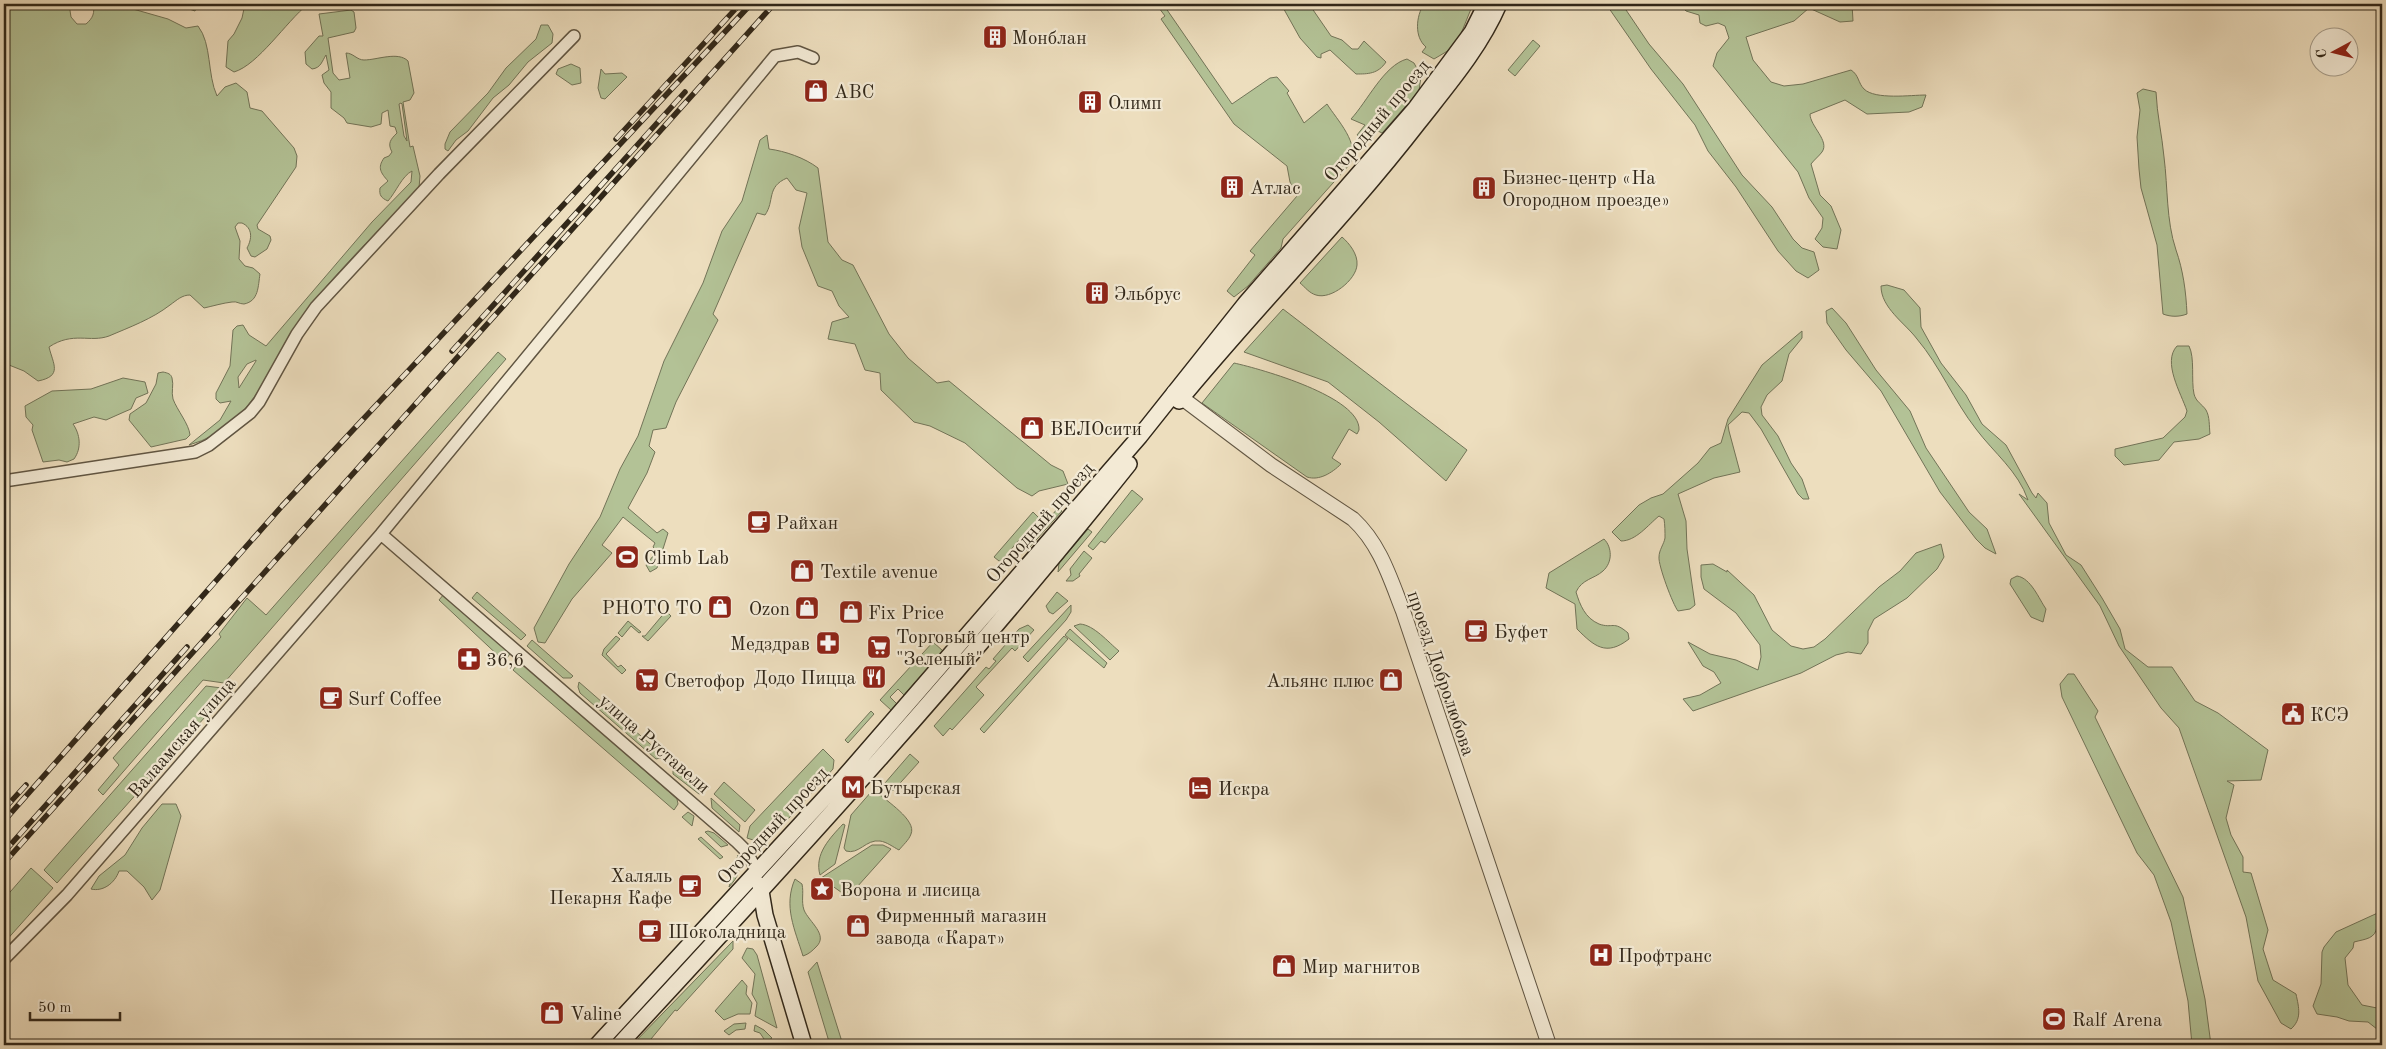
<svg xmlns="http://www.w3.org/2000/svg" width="2386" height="1049" viewBox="0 0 2386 1049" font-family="'Old Standard TT',serif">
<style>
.green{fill:#b3c296;stroke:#727458;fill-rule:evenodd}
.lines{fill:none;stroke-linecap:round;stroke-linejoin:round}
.minor-casing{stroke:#605542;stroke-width:14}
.tertiary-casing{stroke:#605542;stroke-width:16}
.secondary-casing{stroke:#312719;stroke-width:18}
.minor{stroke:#f3ead5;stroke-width:11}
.tertiary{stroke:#f3ead5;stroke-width:14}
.secondary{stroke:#f3ead5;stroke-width:15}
.rail-casing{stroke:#312719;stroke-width:5.5}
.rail{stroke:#f3ead5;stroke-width:4;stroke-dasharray:11;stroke-linecap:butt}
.labels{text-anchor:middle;stroke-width:4.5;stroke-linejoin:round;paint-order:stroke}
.poi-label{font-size:19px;fill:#312719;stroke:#f3ead5;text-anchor:start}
.street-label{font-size:19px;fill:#312719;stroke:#f3ead5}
</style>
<rect width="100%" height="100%" fill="#eddebe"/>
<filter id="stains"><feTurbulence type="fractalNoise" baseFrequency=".004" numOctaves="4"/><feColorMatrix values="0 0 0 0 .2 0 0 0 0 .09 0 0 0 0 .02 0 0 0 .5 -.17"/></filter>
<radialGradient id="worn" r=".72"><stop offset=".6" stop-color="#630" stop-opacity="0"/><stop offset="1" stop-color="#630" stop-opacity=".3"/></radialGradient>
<!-- green -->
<path class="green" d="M4,4H69L71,17L77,24H86C93,18 95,13 93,4H133V9L168,19L186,28L198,26C212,44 207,74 217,96L225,87L236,83L247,92L250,108L262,111L294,148L297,156L296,167L257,225L258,229L270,236L271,240L267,249L255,257L251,256L247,248C252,239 253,228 242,223H238L235,227L240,241L239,259L245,266L253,268L260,274C258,286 259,301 244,304C239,304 237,301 232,302C223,303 213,306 204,308L190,295C182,295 177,300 170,305C152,319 130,327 109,336C90,343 73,331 49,347C53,364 63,376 38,381L24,371L4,363Z
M175,4H198L195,11Z
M245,4H308C286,22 258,65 234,72L226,67L228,41L234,34L242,18Z
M1156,4H1163L1232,104L1270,78L1277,77L1289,91L1287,93L1304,123L1327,104C1337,120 1361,144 1350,164L1283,239L1281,248L1248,286L1234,297L1227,291L1255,255L1250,251L1297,196L1290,182L1287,166L1234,124L1161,19L1165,16Z
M1281,4H1309L1331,36L1342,40L1352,49H1358L1364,41L1386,62C1378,74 1368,74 1356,74L1330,50L1321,54V58L1317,57L1300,38Z
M1424,4H1473L1456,46L1434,59L1422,52L1426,47C1414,37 1416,16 1424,4Z
M1606,4H1622L1649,44L1683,84L1742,175L1772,207L1793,239L1802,248L1814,252L1819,270L1808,278L1796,271L1778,251L1736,187L1708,151L1695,125L1651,69Z
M1679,4H1738L1745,9L1755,4H1852L1853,21L1840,22L1809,8L1794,21L1746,37L1753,60L1771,82L1784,86L1803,84L1851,70C1859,75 1858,83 1864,89C1875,100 1911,95 1926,95L1922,107L1909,112L1867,114L1845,100L1810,114C1810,126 1830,141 1822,152C1819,156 1814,160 1811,164L1820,195L1831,206L1841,230L1837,249L1823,247L1815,239L1822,228L1823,218L1809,198L1798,172L1713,66L1717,53L1729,38L1725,26L1718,23L1706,26L1700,23L1699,15L1686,11Z
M351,10L354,12L356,28L354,32L328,38L333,73L339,80L350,78L346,53C353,53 357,60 364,60C377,60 398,51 408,61L414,93L410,100L403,102L410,147L413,146L420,176L419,188C384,225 347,261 315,300C272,351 261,425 189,445L220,420L231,401L220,403L216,399V393L230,366L233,330L237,326L243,325L249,335L266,346L372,222L411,182L412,171C402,176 396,192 388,201C381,198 379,195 380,188L388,181C381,173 377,168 384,158L389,156L392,152C387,143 391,139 397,133L395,127L390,126L388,110L382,113L381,124L371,127L347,123L344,118L331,108V92L324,83L322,75L329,70L326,55C322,61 321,68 312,69L306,64L305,52L319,36H323L319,14ZM401,103L402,104L407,141L404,136L399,104ZM256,360V361L239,388L238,377L247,364Z
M541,25H548L553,34L552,43L528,62L509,85L493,98L468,131L456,140L448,151L445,149V144L450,132L488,93L506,68L536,39Z
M1533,40L1540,46L1515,76L1508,70Z
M1407,59L1414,63L1421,76L1419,91L1382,133L1378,131L1371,138L1365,139L1357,135L1365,125L1351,119C1367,102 1384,65 1407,59Z
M571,64L580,68L581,83L572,85L556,74L558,69Z
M601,69L605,74L622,73L627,77L605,99L601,98L598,88Z
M2143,89L2156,92C2157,115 2162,135 2164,157C2168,188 2166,220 2176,250C2183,270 2186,291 2187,314C2179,317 2171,317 2163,314L2157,245L2141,188L2139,169L2137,137L2140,110L2137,93Z
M767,135L769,149C785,151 805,158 818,168L828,242L842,260L853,265L889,334L908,358L937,383L949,381L1051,465L1063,471L1068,484L1039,491L1032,496L1017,488L965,443L930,426L914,422L881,390L880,373L865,370L855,344L828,339L832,322L849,317L839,306L832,291L818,286L802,247L799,228L807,193L796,190L787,178C766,187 775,201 765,215L757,213L713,314L718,320L676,402L666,428L653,430L649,446L655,452L647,473L628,508L657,533L663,529L668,533L657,568L650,572L646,565L657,551L653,547L655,543L623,517L602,545L612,553L572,599L545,643L538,642L534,628L569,564L600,517L620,469L638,436L664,361L703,283L722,231L742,201L760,140Z
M1342,237C1349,243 1358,254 1357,265C1356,280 1331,300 1316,295C1309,293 1305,287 1300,283Z
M1887,285L1904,290L1920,308L1921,327L1941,363L1966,395L1982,424L2006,445L2032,493L2036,498L2038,493L2047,503L2049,523L2066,555L2081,565L2102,598L2120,629L2125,649L2148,667H2172L2195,701L2218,713L2268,750L2261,780L2227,781L2234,785L2226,818L2231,835L2243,857V872L2251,873L2268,930L2263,949L2273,980L2296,994C2299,1008 2302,1019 2291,1029L2281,1023L2258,981L2246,917L2179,728L2161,708L2119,646L2100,606L2019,494L2028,500C2018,471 1994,453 1976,429C1954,401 1940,366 1917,339C1905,323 1881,308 1881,286Z
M1832,308L1846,323L1876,370L1910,411L1926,448L1969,512L1987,529L1996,554L1985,548L1976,539L1940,492L1881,391L1846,350L1827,323L1826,311Z
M1283,309L1467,450L1446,481L1379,422L1328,382L1244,352Z
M1802,331V338L1789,354L1782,381L1767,395L1761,407L1762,415L1778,436L1791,463L1802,479L1809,499H1803L1798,494L1761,429L1749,413L1742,412L1728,425L1729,431L1740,472L1714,478L1678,494L1686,521L1687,549L1695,605L1690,609L1678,611C1673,605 1658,565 1659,557C1659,550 1664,544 1665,538C1665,532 1665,525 1664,519L1659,516C1648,525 1636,541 1621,541L1612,532L1639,505L1651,498L1663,494L1698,463L1710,448L1721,443L1728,419L1762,365Z
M2177,346H2189C2195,358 2191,380 2194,394C2196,402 2202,404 2206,410C2210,417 2209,426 2210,434L2199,439L2174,442L2159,460L2124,465L2115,456V449L2163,438L2185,417L2187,411C2181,393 2162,362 2177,346Z
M498,352L506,359L224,683L203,680L103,795L98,790L119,765L113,758L221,637L219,634L247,598L266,615Z
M1234,363C1261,369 1361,397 1359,430L1357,434L1349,429L1332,458L1341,464C1332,473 1319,481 1307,477L1202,403Z
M163,372C168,373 171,374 172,378C174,385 171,392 173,399C177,410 189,424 190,435L186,439L151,447L129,420L130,414L146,403L156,384L158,373Z
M123,378L145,382L148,393L136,398L131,409L124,412L106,420L94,417L73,424C80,434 82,448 74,459L67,462L59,460L43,462L32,430L33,425L26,417L25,406L52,391L91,389Z
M1132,490L1143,499L1105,543L1101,541L1093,550L1088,546Z
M1058,508L1062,511L1029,548L1023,553L1017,548L1041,528Z
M1033,512L1041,520L1017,542L1002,561H999L994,557Z
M1088,529L1092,532L1058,572L1059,563Z
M1604,539C1612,547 1613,562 1603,571C1594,579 1582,579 1576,592C1580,605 1585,618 1599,624C1613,629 1613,620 1628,633L1629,639C1606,657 1594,646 1577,629L1575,604L1546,588L1549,573Z
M1941,544L1944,557L1937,569L1907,598L1874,619L1868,631V643L1861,654L1848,652L1836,655L1801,673L1693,711L1683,699L1700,695L1721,683L1714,672L1703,666L1688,642L1710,654L1736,660L1758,670L1761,657L1760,645L1736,613L1704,589L1701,577V565L1713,564L1727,572V570L1754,595L1772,630L1791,646L1803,649L1814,647L1825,639L1879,587L1900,571L1916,553Z
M1084,551L1092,558L1079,574L1080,576L1073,581H1066L1071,575L1070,569Z
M2017,576C2031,578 2039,599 2046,609L2043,622L2031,617L2010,584L2011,579Z
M477,592L526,635L521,640L472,598Z
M1057,592L1068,601L1053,614L1049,612L1046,606Z
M444,594L511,653L504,661L439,600Z
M1071,605V612L1066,620L1028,662L1023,657Z
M666,611L671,616L648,641L642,636H645Z
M628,621L641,632L639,633L631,626L622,637L618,633Z
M1080,624C1094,625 1108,642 1119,651L1110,660L1074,626Z
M1028,625L1034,630L1015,651L1012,648L976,687L984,695L952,730L950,728L943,736L934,726L986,667L989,669L996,661L993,659L1019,629Z
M1070,629L1107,663L1104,668L1065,635Z
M616,636L620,639L606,654L618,667L621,665L626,670L622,674L602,655L604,649Z
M1064,636L1068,639L984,733L980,729Z
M532,640L573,676L571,678H563L527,646Z
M933,642L943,651L904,695L898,689L890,697L897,704L891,710L880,700Z
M520,661L677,799L678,804L674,810L513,670Z
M2068,674H2074L2098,711L2095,717L2183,897L2205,999L2211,1045H2192L2188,1001L2171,922L2154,875L2137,853L2062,697L2060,684Z
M579,682L665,757L656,759L580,693L578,687Z
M206,686L230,689L57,883L44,870Z
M871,711L874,714L848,743L845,740Z
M823,749L834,760L833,769L771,838L759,842L747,838L750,826Z
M910,754L919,762L893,791L885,783Z
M673,764L704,792L699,794L673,774Z
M724,782L755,810L745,822L714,794Z
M871,792H877C886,801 917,820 911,834C909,840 903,845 899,850C893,847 887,842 880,841C866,839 859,855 846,851L844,848L851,815Z
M711,798L740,825L739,832L712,808Z
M162,804H176L181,816L160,890L152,900L144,887L127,871H119C115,883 103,892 91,889L99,876L125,855L142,828Z
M688,812L694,816L692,826L682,817Z
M843,824L845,825L835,864L820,875C814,854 830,838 843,824Z
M708,831L714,833L728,845L721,847L705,832Z
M701,837L723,857L720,859L698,839Z
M872,845H883L891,849L848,897L821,878Z
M738,855C742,869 738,877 729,887Z
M31,868L53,888L4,943V899Z
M795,879L802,884C804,893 801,901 804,910C809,922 829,935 816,947C812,951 809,954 803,956C795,930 783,906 795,879Z
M2382,911V924L2377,926C2376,939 2365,939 2354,942L2353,948L2345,958L2348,985L2362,1005L2382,1009V1033L2368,1022L2349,1021L2337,1017L2317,1014L2313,1006L2321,984L2322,952L2324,947L2336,932Z
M733,941V949L677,1011L675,1010L651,1039L653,1045H632Z
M747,948L753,949L757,955L777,1028L755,1016L757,1003L752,994L755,974L742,958Z
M817,962L843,1045H830L808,972Z
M742,980L747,986L746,994L752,1003L750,1014H738L724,1020L715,1011Z
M746,1023L745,1029L736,1030L729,1035L724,1031L734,1024Z
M755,1025L764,1030L772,1038L766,1042L760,1033L754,1031Z"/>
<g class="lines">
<defs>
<path id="minor" d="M4,481L195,452L209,445L250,413L259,402L297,334L316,307L439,174L574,36
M381,534L737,842L746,851L757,871
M4,959L67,895L381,534L775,56L798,52L813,58"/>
<path id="tertiary" d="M1174,392L1271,465L1353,519C1380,544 1390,578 1403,611L1549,1045"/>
<path id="secondary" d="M1179,401C1257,306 1344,219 1419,122C1448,85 1480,48 1499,4
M760,885L765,915L804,1045
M597,1045L844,777L1140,436L1245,304L1415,109L1472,32L1486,4
M619,1045C794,856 968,666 1129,464"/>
</defs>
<!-- minor casing -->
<use href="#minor" class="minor-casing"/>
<!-- tertiary casing -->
<use href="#tertiary" class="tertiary-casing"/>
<!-- secondary casing -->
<use href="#secondary" class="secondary-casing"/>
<!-- minor -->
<use href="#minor" class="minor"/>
<!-- tertiary -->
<use href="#tertiary" class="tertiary"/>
<!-- secondary -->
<use href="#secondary" class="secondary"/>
<defs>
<path id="rail" d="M616,139L740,4
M452,351L685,92
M4,809L26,785
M4,821L282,506L751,4
M4,852L187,647
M4,863L774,4"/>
</defs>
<!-- rail casing -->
<use href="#rail" class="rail-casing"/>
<!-- rail -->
<use href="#rail" class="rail"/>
</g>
<!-- icons -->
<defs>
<symbol id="building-square" viewBox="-11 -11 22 22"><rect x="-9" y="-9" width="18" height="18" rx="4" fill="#8f2418" stroke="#f3ead5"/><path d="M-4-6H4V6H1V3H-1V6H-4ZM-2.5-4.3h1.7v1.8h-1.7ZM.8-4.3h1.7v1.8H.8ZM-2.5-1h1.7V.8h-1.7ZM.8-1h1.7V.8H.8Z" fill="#fff"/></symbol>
<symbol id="shop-square" viewBox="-11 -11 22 22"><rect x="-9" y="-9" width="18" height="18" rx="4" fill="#8f2418" stroke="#f3ead5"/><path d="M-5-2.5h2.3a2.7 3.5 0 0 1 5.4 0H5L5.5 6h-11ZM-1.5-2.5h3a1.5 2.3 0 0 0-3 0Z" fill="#fff"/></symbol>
<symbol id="cafe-square" viewBox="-11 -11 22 22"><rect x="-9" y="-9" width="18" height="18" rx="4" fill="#8f2418" stroke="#f3ead5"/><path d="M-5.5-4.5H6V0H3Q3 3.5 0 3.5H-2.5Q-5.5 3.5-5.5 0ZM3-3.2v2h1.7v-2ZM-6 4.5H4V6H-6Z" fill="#fff"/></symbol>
<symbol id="stadium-square" viewBox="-11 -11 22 22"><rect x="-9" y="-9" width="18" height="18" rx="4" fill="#8f2418" stroke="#f3ead5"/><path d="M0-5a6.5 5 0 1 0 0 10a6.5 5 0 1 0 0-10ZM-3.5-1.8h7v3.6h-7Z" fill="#fff"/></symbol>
<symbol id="pharmacy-square" viewBox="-11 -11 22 22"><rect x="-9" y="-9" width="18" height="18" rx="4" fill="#8f2418" stroke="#f3ead5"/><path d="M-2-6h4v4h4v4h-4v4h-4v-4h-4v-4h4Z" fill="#fff"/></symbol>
<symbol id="supermarket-square" viewBox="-11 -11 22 22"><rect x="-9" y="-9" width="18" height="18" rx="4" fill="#8f2418" stroke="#f3ead5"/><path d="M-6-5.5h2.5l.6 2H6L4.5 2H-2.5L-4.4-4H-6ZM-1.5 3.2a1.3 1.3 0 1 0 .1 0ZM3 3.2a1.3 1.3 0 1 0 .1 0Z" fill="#fff"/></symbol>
<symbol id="restaurant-square" viewBox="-11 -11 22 22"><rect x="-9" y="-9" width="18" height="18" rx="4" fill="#8f2418" stroke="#f3ead5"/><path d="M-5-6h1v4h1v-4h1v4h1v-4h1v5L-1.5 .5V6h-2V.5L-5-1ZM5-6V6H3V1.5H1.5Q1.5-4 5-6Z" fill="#fff"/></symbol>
<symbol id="civic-square" viewBox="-11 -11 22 22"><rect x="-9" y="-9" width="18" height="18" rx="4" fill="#8f2418" stroke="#f3ead5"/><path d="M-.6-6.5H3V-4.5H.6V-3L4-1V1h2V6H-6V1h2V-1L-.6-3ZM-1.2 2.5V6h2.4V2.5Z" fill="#fff"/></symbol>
<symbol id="metro-square" viewBox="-11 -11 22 22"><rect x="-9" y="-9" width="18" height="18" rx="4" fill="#8f2418" stroke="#f3ead5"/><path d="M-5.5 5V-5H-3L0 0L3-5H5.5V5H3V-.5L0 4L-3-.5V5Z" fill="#fff"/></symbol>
<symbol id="hotel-square" viewBox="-11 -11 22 22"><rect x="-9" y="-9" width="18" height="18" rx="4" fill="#8f2418" stroke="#f3ead5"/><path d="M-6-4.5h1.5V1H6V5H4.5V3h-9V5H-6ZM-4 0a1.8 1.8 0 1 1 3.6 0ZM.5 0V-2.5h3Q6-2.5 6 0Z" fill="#fff"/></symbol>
<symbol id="sight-square" viewBox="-11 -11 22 22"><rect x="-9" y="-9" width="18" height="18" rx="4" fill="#8f2418" stroke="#f3ead5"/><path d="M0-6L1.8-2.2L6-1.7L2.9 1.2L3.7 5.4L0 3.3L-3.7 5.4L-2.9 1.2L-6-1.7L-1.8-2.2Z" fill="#fff"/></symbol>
<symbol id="hospital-square" viewBox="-11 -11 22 22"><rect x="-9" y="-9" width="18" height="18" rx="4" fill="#8f2418" stroke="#f3ead5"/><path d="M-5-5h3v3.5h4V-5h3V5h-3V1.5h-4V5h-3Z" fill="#fff"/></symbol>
</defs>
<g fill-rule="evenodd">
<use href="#building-square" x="981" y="23" width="28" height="28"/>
<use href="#shop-square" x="802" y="77" width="28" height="28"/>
<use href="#building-square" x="1076" y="88" width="28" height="28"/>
<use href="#building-square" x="1218" y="173" width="28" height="28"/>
<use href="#building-square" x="1470" y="174" width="28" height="28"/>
<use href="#building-square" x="1083" y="279" width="28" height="28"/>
<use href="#shop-square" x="1018" y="414" width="28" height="28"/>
<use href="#cafe-square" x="745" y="508" width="28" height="28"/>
<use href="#stadium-square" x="613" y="543" width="28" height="28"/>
<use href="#shop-square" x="788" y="557" width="28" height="28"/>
<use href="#shop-square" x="706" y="593" width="28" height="28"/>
<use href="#shop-square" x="793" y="594" width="28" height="28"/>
<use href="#shop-square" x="837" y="598" width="28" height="28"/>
<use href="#cafe-square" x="1462" y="617" width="28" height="28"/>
<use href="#pharmacy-square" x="814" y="629" width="28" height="28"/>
<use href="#supermarket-square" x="865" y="633" width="28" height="28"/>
<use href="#pharmacy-square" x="455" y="645" width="28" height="28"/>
<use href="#restaurant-square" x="860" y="663" width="28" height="28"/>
<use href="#supermarket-square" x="633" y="666" width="28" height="28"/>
<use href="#shop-square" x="1377" y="666" width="28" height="28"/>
<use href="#cafe-square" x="317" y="684" width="28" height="28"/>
<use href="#civic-square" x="2279" y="700" width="28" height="28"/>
<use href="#metro-square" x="839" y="773" width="28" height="28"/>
<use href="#hotel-square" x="1186" y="774" width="28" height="28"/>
<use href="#cafe-square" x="676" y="872" width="28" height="28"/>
<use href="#sight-square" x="808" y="875" width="28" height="28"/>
<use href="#shop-square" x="844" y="912" width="28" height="28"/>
<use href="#cafe-square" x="636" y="917" width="28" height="28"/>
<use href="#hospital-square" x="1587" y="941" width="28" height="28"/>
<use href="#shop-square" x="1270" y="952" width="28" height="28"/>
<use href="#shop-square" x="538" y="999" width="28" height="28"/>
<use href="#stadium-square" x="2040" y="1005" width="28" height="28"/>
</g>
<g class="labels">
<!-- poi labels -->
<g class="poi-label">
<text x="1012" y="44">Монблан</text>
<text x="834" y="98">ABC</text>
<text x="1108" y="109">Олимп</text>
<text x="1502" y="184">Бизнес-центр «На<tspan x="1502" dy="22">Огородном проезде»</tspan></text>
<text x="1250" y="194">Атлас</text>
<text x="1114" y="300">Эльбрус</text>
<text x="1050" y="435">ВЕЛОсити</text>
<text x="776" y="529">Райхан</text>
<text x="644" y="564">Climb Lab</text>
<text x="820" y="578">Textile avenue</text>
<text x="702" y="614" text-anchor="end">PHOTO TO</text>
<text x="790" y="615" text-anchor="end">Ozon</text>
<text x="868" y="619">Fix Price</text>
<text x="1494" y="638">Буфет</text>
<text x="896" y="643">Торговый центр<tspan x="896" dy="22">"Зеленый"</tspan></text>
<text x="810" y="650" text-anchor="end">Медздрав</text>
<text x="486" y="666">36,6</text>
<text x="856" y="684" text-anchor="end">Додо Пицца</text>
<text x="664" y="687">Светофор</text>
<text x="1374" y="687" text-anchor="end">Альянс плюс</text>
<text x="348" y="705">Surf Coffee</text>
<text x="2310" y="721">КСЭ</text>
<text x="870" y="794">Бутырская</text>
<text x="1218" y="795">Искра</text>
<text x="672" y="882" text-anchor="end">Халяль<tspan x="672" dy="22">Пекарня Кафе</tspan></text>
<text x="840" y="896">Ворона и лисица</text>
<text x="876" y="922">Фирменный магазин<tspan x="876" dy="22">завода «Карат»</tspan></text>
<text x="668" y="938">Шоколадница</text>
<text x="1618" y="962">Профтранс</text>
<text x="1302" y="973">Мир магнитов</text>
<text x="570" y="1020">Valine</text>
<text x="2072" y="1026">Ralf Arena</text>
</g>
<!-- street labels -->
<g class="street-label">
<text transform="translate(1376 120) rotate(-50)" y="7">Огородный проезд</text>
<text transform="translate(1039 522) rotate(-49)" y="7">Огородный проезд</text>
<text transform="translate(1442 673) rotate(71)" y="7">проезд Добролюбова</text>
<text transform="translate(181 737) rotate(-49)" y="7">Валаамская улица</text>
<text transform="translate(655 743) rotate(41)" y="7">улица Руставели</text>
<text transform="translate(772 825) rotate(-47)" y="7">Огородный проезд</text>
</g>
</g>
<!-- margin -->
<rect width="2386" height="1049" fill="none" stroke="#eddebe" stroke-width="20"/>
<rect x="5" y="5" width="2376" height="1039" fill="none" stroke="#312719" stroke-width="2.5"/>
<rect x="10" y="10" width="2366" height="1029" fill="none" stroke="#312719"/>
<!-- north arrow -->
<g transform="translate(2334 52) rotate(263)"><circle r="24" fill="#f3ead5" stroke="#a59c8a"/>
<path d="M0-4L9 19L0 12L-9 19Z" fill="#8f2418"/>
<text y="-8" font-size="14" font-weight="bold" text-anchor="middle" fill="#312719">С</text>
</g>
<!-- scale -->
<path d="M30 1012v8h90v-8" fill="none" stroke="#312719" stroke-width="2.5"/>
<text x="38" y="1012" font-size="15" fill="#312719" stroke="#f3ead5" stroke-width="4" paint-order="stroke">50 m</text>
<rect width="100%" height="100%" filter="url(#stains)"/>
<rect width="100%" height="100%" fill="url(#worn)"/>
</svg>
